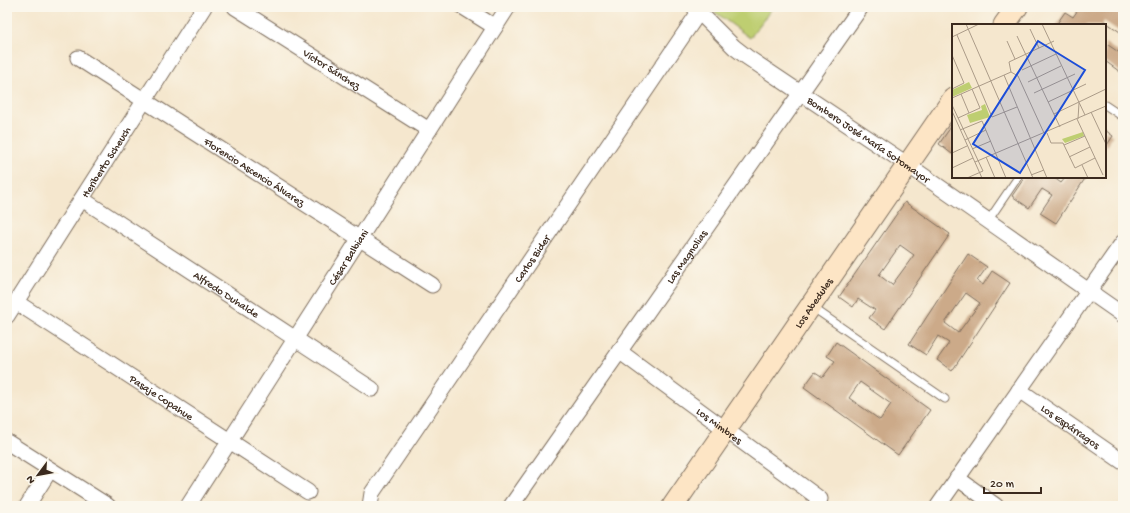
<svg xmlns="http://www.w3.org/2000/svg" width="1130" height="513" viewBox="0 0 1130 513" font-family="'Gochi Hand',sans-serif">
<style>
.green{fill:#bece71;stroke:#7c7c48}
.building{fill:#ccaa89;fill-rule:evenodd}
.lines{fill:none;stroke-linecap:round;stroke-linejoin:round}
.lane-casing{stroke:#7c6c5c;stroke-width:9}
.street-casing{stroke:#7c6c5c;stroke-width:17}
.secondary-casing{stroke:#7c6c5c;stroke-width:23}
.lane{stroke:#fff;stroke-width:7}
.street{stroke:#fff;stroke-width:15}
.secondary{stroke:#fde5c5;stroke-width:21}
.labels{text-anchor:middle;stroke-width:3;stroke-linejoin:round;paint-order:stroke}
.street-label{font-size:11px;fill:#3b2a1e;stroke:#fbf7ec}
.inset-road{fill:none;stroke:#ab9b88;stroke-width:1}
.view{fill:#1d4ed8;fill-opacity:0.15;stroke:#1d4ed8;stroke-width:2}
.inset-edge{fill:none;stroke:#3b2a1e;stroke-width:2}
</style>
<rect width="100%" height="100%" fill="#fbf7ec"/>
<filter id="ink" filterUnits="userSpaceOnUse"><feTurbulence type="fractalNoise" baseFrequency=".025" numOctaves="2"/><feDisplacementMap in="SourceGraphic" scale="8" xChannelSelector="R" yChannelSelector="G"/><feConvolveMatrix kernelMatrix="1 2 1 2 8 2 1 2 1" color-interpolation-filters="sRGB"/></filter>
<filter id="wash" filterUnits="userSpaceOnUse"><feTurbulence type="fractalNoise" baseFrequency=".012" numOctaves="4" result="noise"/><feDisplacementMap in="SourceGraphic" scale="16" xChannelSelector="R" yChannelSelector="G"/><feGaussianBlur stdDeviation="0.9" result="paint"/><feColorMatrix in="noise" values="0 0 0 0 0 0 0 0 0 0 0 0 0 0 0 0 0 1.4 0 .05"/><feComposite in="paint" operator="in"/></filter>
<g filter="url(#wash)">
<rect width="100%" height="100%" fill="#f5e7ce"/>
<!-- green -->
<path class="green" d="M708,7H773L750,38Z"/>
<g id="blocks">
<!-- building -->
<path class="building" d="M1080,7H1123V34L1104,21L1102,25H1056L1065,12L1073,17Z
M1105,43L1123,55V74L1105,61Z
M953,124V153L952,154L939,144Z
M1105,130L1113,136L1105,148Z
M1025,177H1053L1061,183L1066,177H1086L1056,223L1040,213L1052,195L1042,189L1029,208L1012,196Z
M905,202L950,234L885,329L869,318L875,310L858,299L853,307L839,297ZM900,245L914,255L892,285L879,275Z
M968,254L987,267L977,281L983,285L992,271L1010,283L952,371L937,360L949,343L938,336L926,355L909,344ZM966,293L980,303L958,333L945,323Z
M836,342L930,410L898,455L804,387L815,372L823,377L835,361L827,356ZM860,382L891,404L880,420L849,398Z"/>
</g>
</g>
<g filter="url(#ink)">
<use href="#blocks" fill-opacity="0" stroke="#7c6c5c" stroke-width="1"/>
<g class="lines">
<defs>
<path id="lane" d="M1105,105L1123,117
M988,221L1018,177
M812,307L945,399"/>
<g id="street">
<path id="s1" d="M235,7L429,130"/>
<path d="M463,7L495,27"/>
<path id="s2" d="M694,7L734,47L747,57L908,165L1123,315"/>
<path id="s3" d="M78,58L432,285"/>
<path id="s4" d="M82,199L372,389"/>
<path id="s5" d="M16,302L308,492"/>
<path id="s6" d="M7,316L204,7"/>
<path id="s7" d="M619,351L820,499L815,506"/>
<path id="s8" d="M1019,390L1123,462"/>
<path d="M7,442L108,506"/>
<path d="M957,478L996,506"/>
<path d="M27,506L50,470"/>
<path id="s9" d="M188,506L508,7"/>
<path id="s10" d="M370,506L372,493L699,12"/>
<path id="s11" d="M511,506L861,7"/>
<path d="M938,506L1123,242"/>
</g>
<g id="secondary">
<path d="M1004,25L1017,7"/>
<path id="s12" d="M673,506L953,99"/>
</g>
</defs>
<!-- lane casing -->
<use href="#lane" class="lane-casing"/>
<!-- street casing -->
<use href="#street" class="street-casing"/>
<!-- secondary casing -->
<use href="#secondary" class="secondary-casing"/>
<!-- lane -->
<use href="#lane" class="lane"/>
<!-- street -->
<use href="#street" class="street"/>
<!-- secondary -->
<use href="#secondary" class="secondary"/>
</g>
</g>
<g class="labels">
<!-- street labels -->
<g class="street-label">
<text dy="4" stroke="none"><textPath href="#s1" startOffset="115">Víctor Sánchez</textPath></text>
<text dy="4" stroke="none"><textPath href="#s2" startOffset="220">Bombero José María Sotomayor</textPath></text>
<text dy="4" stroke="none"><textPath href="#s6" startOffset="183">Heriberto Scheuch</textPath></text>
<text dy="4" stroke="none"><textPath href="#s3" startOffset="210">Florencio Ascencio Álvarez</textPath></text>
<text dy="4" stroke="none"><textPath href="#s9" startOffset="296">César Balbiani</textPath></text>
<text dy="4" stroke="none"><textPath href="#s11" startOffset="305">Las Magnolias</textPath></text>
<text dy="4" stroke="none"><textPath href="#s10" startOffset="297">Carlos Bider</textPath></text>
<text dy="4" stroke="none"><textPath href="#s4" startOffset="173">Alfredo Duhalde</textPath></text>
<text dy="4" stroke="none"><textPath href="#s12" startOffset="247">Los Abedules</textPath></text>
<text dy="4" stroke="none"><textPath href="#s5" startOffset="174">Pasaje Copahue</textPath></text>
<text dy="4" stroke="none"><textPath href="#s7" startOffset="125">Los Mimbres</textPath></text>
<text dy="4" stroke="none"><textPath href="#s8" startOffset="63">Los Espárragos</textPath></text>
</g>
</g>
<!-- overview -->
<g transform="translate(952 24)">
<rect width="154" height="154" fill="#f5e7ce"/>
<path d="M17,58L20,64L0,73V66ZM33,80L38,93L18,99L15,91L30,86L29,82ZM131,108L132,112L113,119L110,115Z" fill="#bece71"/>
<path class="inset-road" d="M14,0L81,154M90,0L133,91M78,5L87,24M5,11L40,93L65,83M65,12L108,103M0,13L27,0M55,17L63,35M0,31L12,59L0,65M70,46L104,30M59,48L66,52L92,109M52,51L95,154M76,58L109,42M82,69L123,50M9,70L17,89M0,74L59,48L57,38L102,17M96,78L134,60M0,81L31,147L15,154M0,87L30,154M139,88L154,120M102,90L154,65M6,94L28,84L20,65M125,95L151,151M126,95L127,79M8,106L30,97L54,154M95,109L99,119H111L123,144L143,134M13,116L34,106M112,121L133,112M20,125L39,117M0,129L15,122M34,133L43,154M117,133L138,123M23,138L154,82M130,141L136,154M0,144L21,134M79,151L92,146"/>
<path class="view" d="M86,17L133,46L68,149L21,120Z"/>
<rect width="154" height="154" class="inset-edge"/>
</g>
<!-- margin -->
<rect width="1130" height="513" fill="none" stroke="#fbf7ec" stroke-width="24"/>
<!-- north arrow -->
<g transform="translate(38 475) rotate(238)" stroke="#fbf7ec" stroke-width="3" paint-order="stroke">
<path d="M0-3L7 15L0 10L-7 15Z" fill="#3b2a1e"/>
<text y="-6" font-size="11" font-weight="bold" text-anchor="middle" fill="#3b2a1e">N</text>
</g>
<!-- scale -->
<path d="M984 487v6h57v-6" fill="none" stroke="#3b2a1e" stroke-width="2"/>
<text x="990" y="487" font-size="12" fill="#3b2a1e" stroke="#fbf7ec" stroke-width="3" paint-order="stroke">20 m</text>
</svg>
